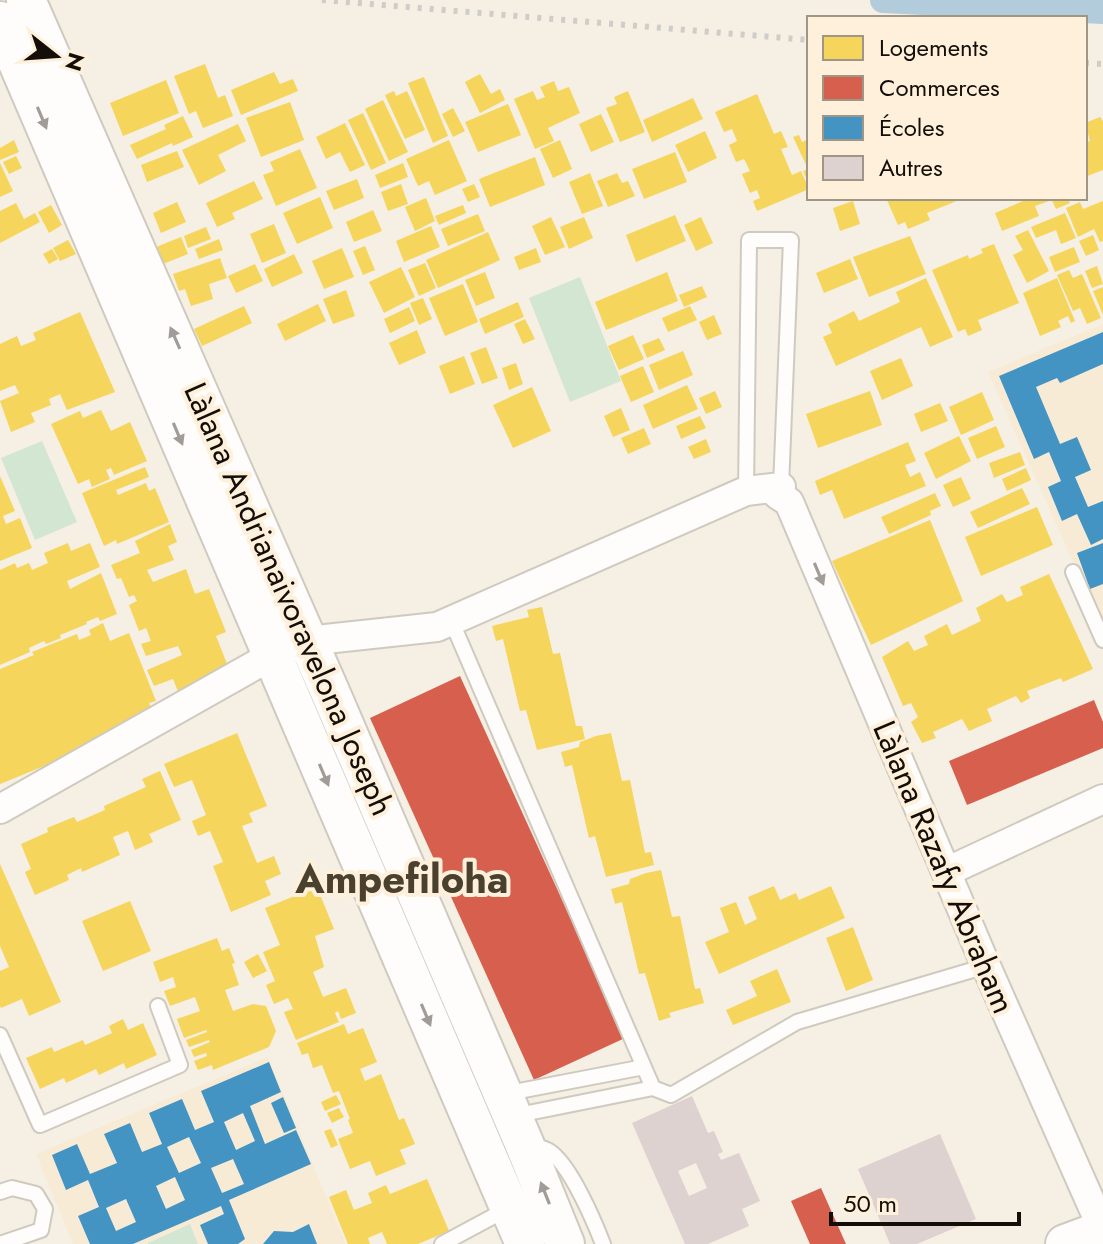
<svg xmlns="http://www.w3.org/2000/svg" width="1103" height="1244" viewBox="0 0 1103 1244" font-family="Jost,sans-serif">
<style>
.built{fill:#f8ebd6}
.green{fill:#d2e6d2}
.homes{fill:#f6d55c}
.shops{fill:#d6604d}
.schools{fill:#4393c3;fill-rule:evenodd}
.lines{fill:none;stroke-linecap:round;stroke-linejoin:round}
.canal{stroke:#b2ccdb;stroke-width:26}
.building{fill:#ded2d0;fill-rule:evenodd}
.lane-casing{stroke:#cfcac0;stroke-width:18}
.street-casing{stroke:#cfcac0;stroke-width:32}
.secondary-casing{stroke:#cfcac0;stroke-width:42}
.lane{stroke:#fefdfb;stroke-width:14}
.street{stroke:#fefdfb;stroke-width:28}
.secondary{stroke:#fefdfb;stroke-width:38}
.rail{stroke:#cfcdca;stroke-width:6;stroke-dasharray:4 8;stroke-linecap:butt}
.oneway{fill:#a09d99}
.labels{text-anchor:middle;stroke-width:8;stroke-linejoin:round;paint-order:stroke}
.street-label{font-size:32px;fill:#130e07;stroke:#fef0db}
.district-label{font-size:40px;font-weight:bold;fill:#4a402e;stroke:#fef0db}
</style>
<rect width="100%" height="100%" fill="#f6efe3"/>
<!-- built -->
<path class="built" d="M1103,324V629L988,372Z
M268,1057L346,1244H73L36,1154Z"/>
<!-- green -->
<path class="green" d="M580,277L621,381L570,402L529,298Z
M42,441L77,522L35,540L1,458Z
M190,1224L198,1244H148V1243Z"/>
<!-- homes -->
<path class="homes" d="M205,64L218,98L225,95L233,116L203,128L196,111L189,114L174,76Z
M274,72L280,84L293,79L298,91L241,115L231,90Z
M480,74L491,94L500,89L505,100L480,113L465,82Z
M424,77L448,136L433,143L408,83Z
M166,80L179,113L123,136L110,103Z
M554,81L558,91L569,87L580,113L548,128L554,141L535,149L514,99L533,91L537,100L545,97L540,87Z
M394,91L396,96L407,91L425,130L405,139L385,95Z
M628,91L645,132L620,142L606,108L617,104L614,97Z
M757,94L774,134L781,131L788,147L781,149L792,175L801,171L809,189L757,211L753,201L760,198L757,190L750,193L742,174L750,171L744,159L736,162L729,145L737,141L732,129L724,132L715,112Z
M693,98L703,119L652,142L643,120Z
M383,100L408,152L389,161L365,109Z
M290,102L304,140L261,157L246,118Z
M508,104L521,135L478,152L465,122Z
M453,108L465,131L453,137L442,114Z
M363,113L386,163L371,170L348,120Z
M601,114L614,142L591,152L579,124Z
M183,116L193,137L173,146L172,143L137,159L130,145L166,129L164,125Z
M1100,117L1103,121V170L1085,177V143L1090,141L1085,123Z
M345,123L365,165L350,172L340,152L326,159L316,137Z
M238,124L246,141L218,155L226,171L199,185L182,150Z
M705,131L717,158L688,172L675,145Z
M799,135L802,142L809,139V185L803,171L808,169L793,137Z
M14,140L19,152L0,160V148Z
M449,140L467,181L435,195L429,181L418,186L406,159Z
M560,140L572,169L553,178L540,149Z
M300,149L317,188L276,206L263,175L274,171L270,162Z
M177,151L184,167L147,182L141,165Z
M675,152L687,182L644,199L632,169Z
M16,156L22,168L9,174L3,162Z
M535,157L545,185L490,207L479,179Z
M0,163L13,191L0,197Z
M403,163L408,177L380,188L375,175Z
M590,173L603,206L582,214L569,182Z
M617,173L622,183L628,181L635,196L608,207L597,181Z
M357,179L364,198L334,210L326,191Z
M254,181L263,199L232,213L235,219L217,227L206,203Z
M401,184L408,204L388,211L381,192Z
M474,184L480,197L468,202L462,189Z
M320,197L333,228L297,244L283,213Z
M426,198L435,221L415,231L405,207Z
M886,198H964L927,213L930,220L908,229L905,222L898,225Z
M1030,198H1048L1049,201L1035,206L1039,216L1002,231L995,213Z
M1051,198H1067L1070,203L1056,209Z
M853,201L860,224L840,231L833,208Z
M1103,201V241L1100,242L1094,229L1078,237L1066,208L1080,202L1083,209Z
M177,202L186,222L161,233L153,213Z
M16,203L24,219L35,213L40,222L0,243V211Z
M51,205L62,225L49,233L38,212Z
M463,205L466,213L439,225L435,216Z
M373,210L382,231L354,242L346,222Z
M1065,213L1076,238L1061,244L1056,230L1036,238L1031,227Z
M478,214L485,231L448,246L441,229Z
M675,215L686,241L636,262L626,235Z
M551,217L565,247L545,255L532,226Z
M584,217L593,238L569,249L560,227Z
M701,217L713,243L696,251L684,225Z
M274,224L286,253L262,263L250,234Z
M431,226L440,247L404,262L396,241Z
M206,227L211,239L188,248L184,236Z
M1028,230L1049,271L1027,283L1013,255L1023,250L1015,236Z
M488,232L500,260L438,288L426,260Z
M1093,235L1099,250L1086,256L1079,241Z
M910,236L926,274L869,297L853,257Z
M181,237L188,254L163,264L156,247Z
M219,239L223,250L199,259L195,249Z
M68,240L76,254L60,261L53,248Z
M994,244L1019,303L978,320L982,330L968,336L965,329L958,332L932,270L968,255L969,259L983,253L981,249Z
M365,246L375,270L363,275L353,251Z
M1074,247L1080,262L1055,272L1049,257Z
M342,248L354,277L324,289L312,261Z
M536,248L541,262L519,270L514,257Z
M52,249L58,259L49,264L43,254Z
M294,254L303,273L272,287L264,269Z
M220,258L227,278L209,284L213,299L191,306L185,289L179,291L173,274Z
M850,259L858,279L824,293L816,273Z
M425,263L436,288L419,296L408,270Z
M255,264L263,281L236,293L228,276Z
M1097,266L1103,284L1092,288L1085,271Z
M401,267L415,297L384,313L369,282Z
M1069,270L1073,278L1082,274L1101,318L1087,324L1080,308L1073,311L1057,275Z
M485,272L495,298L476,306L465,280Z
M667,272L678,301L606,330L595,302Z
M926,278L953,337L930,347L921,327L836,366L823,337L832,333L828,324L854,311L859,321L900,302L896,292Z
M1057,278L1075,321L1071,323L1068,316L1058,321L1061,327L1040,336L1023,293Z
M463,284L478,322L445,336L429,298Z
M702,286L707,297L684,307L679,295Z
M1103,287V315L1093,291Z
M346,290L355,316L333,324L323,299Z
M423,298L432,319L419,325L410,303Z
M518,302L524,317L485,334L479,319Z
M318,304L326,321L285,341L277,324Z
M244,306L252,323L202,346L194,329Z
M690,306L697,320L668,332L662,318Z
M409,307L415,321L390,333L384,319Z
M80,312L115,392L67,410L60,394L49,399L51,405L31,413L35,422L11,432L0,401L19,393L15,385L0,391V344L17,336L21,346L36,340L33,333Z
M714,315L722,334L707,340L699,322Z
M525,319L535,339L523,344L514,324Z
M417,330L426,353L399,365L389,343Z
M633,335L644,359L619,370L608,346Z
M659,338L665,350L647,358L642,345Z
M486,347L498,378L482,384L470,353Z
M683,351L693,375L659,390L649,365Z
M464,356L475,384L450,394L439,366Z
M901,358L913,386L882,400L870,371Z
M516,363L523,384L509,390L502,368Z
M643,366L654,392L631,402L620,376Z
M687,385L698,409L653,429L643,405Z
M532,387L551,431L513,448L493,405Z
M715,391L722,407L706,414L699,398Z
M870,391L882,425L818,448L806,414Z
M982,392L994,420L961,435L949,407Z
M940,403L948,421L921,432L914,414Z
M621,408L630,430L613,437L604,416Z
M101,410L111,431L130,422L147,461L114,475L111,468L106,470L110,479L92,487L89,479L78,484L51,424L80,411L83,418Z
M700,416L706,428L681,439L676,426Z
M996,426L1005,447L977,459L968,438Z
M644,428L651,444L628,454L621,438Z
M959,436L971,461L936,479L924,453Z
M706,439L711,452L694,459L688,447Z
M908,442L916,461L905,465L910,477L920,472L926,486L844,519L832,490L820,495L815,481Z
M1020,452L1025,465L994,478L989,463Z
M145,467L149,477L116,490L118,495L146,483L149,491L155,488L169,522L117,544L116,540L104,546L82,493Z
M1026,468L1031,480L1007,491L1002,479Z
M0,476L15,511L3,516L6,524L20,518L32,548L0,561Z
M961,477L971,499L953,507L943,485Z
M1022,488L1030,504L978,528L970,512Z
M935,493L941,506L930,511L931,515L889,534L881,517Z
M1037,507L1053,545L981,576L965,537Z
M930,520L963,601L871,645L832,561Z
M170,524L177,542L168,546L174,560L147,570L153,582L186,569L195,594L209,589L226,632L216,636L237,689L181,699L173,679L154,686L147,670L182,655L178,646L146,656L141,644L151,641L146,628L139,631L129,605L137,601L134,595L129,597L121,578L117,579L111,565L140,553L135,541Z
M68,543L71,551L90,543L100,567L67,581L70,589L101,573L117,614L100,621L98,617L86,622L87,624L60,635L61,638L46,644L44,641L29,648L30,652L0,665V570L15,563L17,568L29,563L32,570L48,563L44,553Z
M1049,574L1093,669L1063,682L1061,678L1027,691L1030,698L1021,703L1016,696L987,709L992,721L969,731L962,719L933,732L936,738L922,743L911,722L918,717L911,703L903,706L882,657L908,641L914,651L928,645L924,636L947,624L952,635L981,621L976,608L1002,594L1007,602L1023,595L1020,587Z
M542,607L553,654L560,653L576,726H582L585,739L537,750L526,710L520,711L503,639L496,641L492,626L529,617L527,610Z
M103,623L110,641L129,633L156,701L149,703L153,712L140,727L0,784V669L34,655L32,652L77,634L79,640L91,635L89,630Z
M237,733L267,806L249,813L253,822L242,826L257,863L274,856L281,874L265,881L271,895L231,912L213,866L223,862L210,831L198,836L192,821L206,815L192,780L174,787L164,764Z
M611,733L622,781L630,780L645,853L651,852L654,865L606,877L595,836L589,838L572,765L565,767L561,752L579,747L580,742L596,736Z
M160,771L181,820L149,834L153,842L135,850L128,831L113,837L120,855L82,872L81,868L67,875L69,880L35,895L25,872L31,869L21,844L48,832L47,828L74,817L77,822L105,810L104,806L146,787L142,779Z
M0,864L61,1002L29,1016L22,999L1,1008L0,1006V971L9,967L0,946Z
M661,870L672,917L680,916L695,989L700,988L704,1003L669,1013L671,1017L659,1021L645,973L639,974L622,902L615,904L611,889L629,884L630,879L646,873Z
M774,886L780,900L796,893L799,900L831,886L845,918L719,974L705,942L729,932L720,908L736,902L745,925L757,919L748,897Z
M317,887L334,929L315,936L324,967L313,972L323,997L346,988L356,1013L341,1019L338,1011L335,1013L339,1022L296,1040L284,1012L293,1009L288,998L274,1004L266,985L275,981L263,952L280,945L265,908Z
M130,901L151,951L103,971L82,921Z
M853,927L873,980L846,991L826,938Z
M217,938L222,951L229,948L235,963L232,964L239,985L225,990L233,1011L253,1004L266,1006L276,1031L269,1047L213,1070L212,1065L198,1070L194,1061L207,1056L206,1053L194,1057L191,1050L210,1042L209,1040L189,1047L186,1040L207,1032L206,1030L184,1038L177,1019L200,1011L195,997L170,1006L164,991L176,987L173,977L160,982L153,962Z
M258,954L267,971L253,978L244,962Z
M777,969L791,1002L733,1025L726,1010L757,996L750,981Z
M123,1019L128,1030L143,1023L157,1055L126,1069L124,1063L99,1075L96,1069L66,1083L64,1078L40,1089L26,1058L52,1047L54,1052L83,1040L85,1045L112,1033L109,1026Z
M344,1024L348,1034L363,1028L377,1062L360,1069L365,1081L381,1074L399,1120L404,1118L415,1144L400,1150L406,1164L376,1176L370,1161L350,1169L338,1139L353,1133L348,1120L350,1119L339,1091L333,1093L322,1065L313,1068L308,1053L302,1055L297,1043Z
M336,1095L341,1104L325,1111L321,1102Z
M339,1108L344,1117L332,1123L327,1113Z
M331,1129L338,1145L331,1148L324,1131Z
M427,1179L449,1231L418,1244H387L382,1232L368,1238L370,1244H348L329,1197L346,1190L354,1210L372,1203L368,1193L386,1185L390,1194Z"/>
<!-- shops -->
<path class="shops" d="M460,676L625,1038L534,1080L370,718Z
M1094,700L1103,722V748L967,805L949,761Z
M821,1188L846,1244H810L791,1201Z"/>
<!-- schools -->
<path class="schools" d="M1103,332V364L1060,383L1057,378L1036,387L1060,444L1077,437L1091,470L1075,477L1088,507L1103,501V539L1091,545L1077,514L1062,521L1048,487L1061,481L1049,452L1034,459L999,376Z
M1103,543V584L1090,589L1077,553Z
M269,1062L281,1092L250,1106L265,1144L296,1130L311,1164L229,1200L245,1239L238,1244H208L200,1225L224,1214L221,1206L133,1244H90L78,1216L99,1207L88,1180L66,1190L52,1155L77,1144L90,1174L117,1163L104,1134L130,1123L142,1152L162,1144L149,1113L182,1099L195,1130L214,1122L201,1091ZM243,1113L255,1141L236,1150L224,1122ZM189,1137L201,1163L179,1173L167,1147ZM233,1159L244,1184L222,1193L211,1168ZM175,1177L185,1200L166,1209L156,1186ZM126,1199L136,1222L116,1231L106,1208Z
M283,1097L296,1128L284,1133L271,1103Z
M309,1224L317,1244H263L274,1231L293,1232Z"/>
<g class="lines">
<!-- canal -->
<path class="canal" d="M883,0L1103,11"/>
</g>
<!-- building -->
<path class="building" d="M692,1096L708,1133L714,1131L723,1152L718,1154L721,1160L739,1153L760,1201L742,1209L749,1226L708,1244H685L632,1123ZM696,1163L707,1188L689,1196L678,1171Z
M940,1134L976,1219L917,1244H890L858,1169Z"/>
<g class="lines">
<defs>
<path id="lane" d="M746,491L749,240H791L781,487
M1073,572L1103,640
M451,620L653,1088L513,1116
M0,1035L40,1125L180,1065L158,1006
M653,1088L671,1095L797,1022L986,966
M503,1094L644,1067
M531,1145C537,1147 545,1148 549,1151C570,1164 594,1221 603,1244
M0,1192L12,1188L36,1194L45,1209L41,1230L0,1244
M442,1244L509,1208"/>
<path id="street" d="M0,809L273,655L307,641L437,627L746,491L781,487L778,495L789,502L986,966L1103,1230
M946,872L1103,799"/>
<path id="secondary" d="M26,0L331,694L524,1143L565,1244
M0,21L525,1244
M1065,1244L1103,1230"/>
</defs>
<!-- lane casing -->
<use href="#lane" class="lane-casing"/>
<!-- street casing -->
<use href="#street" class="street-casing"/>
<!-- secondary casing -->
<use href="#secondary" class="secondary-casing"/>
<!-- lane -->
<use href="#lane" class="lane"/>
<!-- street -->
<use href="#street" class="street"/>
<!-- secondary -->
<use href="#secondary" class="secondary"/>
<!-- rail -->
<path class="rail" d="M322,0L809,40
M1085,63L1103,64"/>
</g>
<!-- one-way arrows -->
<defs><path id="oneway-solid" d="M-6-.8H1V-3.2L6.5 0L1 3.2V.8H-6Z" transform="scale(2)"/></defs>
<g class="oneway">
<use href="#oneway-solid" transform="translate(42 118) rotate(67)"/>
<use href="#oneway-solid" transform="translate(175 338) rotate(-114)"/>
<use href="#oneway-solid" transform="translate(178 434) rotate(67)"/>
<use href="#oneway-solid" transform="translate(819 574) rotate(67)"/>
<use href="#oneway-solid" transform="translate(324 775) rotate(67)"/>
<use href="#oneway-solid" transform="translate(426 1015) rotate(67)"/>
<use href="#oneway-solid" transform="translate(545 1193) rotate(-112)"/>
</g>
<g class="labels">
<!-- street labels -->
<g class="street-label">
<text transform="translate(289 599) rotate(66)" y="11">Làlana Andrianaivoravelona Joseph</text>
<text transform="translate(944 867) rotate(67)" y="11">Làlana Razafy Abraham</text>
</g>
<!-- district labels -->
<g class="district-label">
<text x="402" y="893">Ampefiloha</text>
</g>
</g>
<!-- legend -->
<rect x="807" y="16" width="280" height="184" fill="#fef0db" stroke="#a09686" stroke-width="2"/>
<rect x="823" y="36" width="40" height="24" fill="#f6d55c" stroke="#a09686" stroke-width="2"/>
<text x="879" y="56" font-size="24" fill="#130e07">Logements</text>
<rect x="823" y="76" width="40" height="24" fill="#d6604d" stroke="#a09686" stroke-width="2"/>
<text x="879" y="96" font-size="24" fill="#130e07">Commerces</text>
<rect x="823" y="116" width="40" height="24" fill="#4393c3" stroke="#a09686" stroke-width="2"/>
<text x="879" y="136" font-size="24" fill="#130e07">Écoles</text>
<rect x="823" y="156" width="40" height="24" fill="#ded2d0" stroke="#a09686" stroke-width="2"/>
<text x="879" y="176" font-size="24" fill="#130e07">Autres</text>
<!-- north arrow -->
<g transform="translate(56 56) rotate(107)" stroke="#fef0db" stroke-width="6" paint-order="stroke">
<path d="M0-6L14 30L0 20L-14 30Z" fill="#130e07"/>
<text y="-12" font-size="22" font-weight="bold" text-anchor="middle" fill="#130e07">N</text>
</g>
<!-- scale -->
<path d="M831 1212v12h188v-12" fill="none" stroke="#130e07" stroke-width="4"/>
<text x="843" y="1212" font-size="24" fill="#130e07" stroke="#fef0db" stroke-width="6" paint-order="stroke">50 m</text>
</svg>
